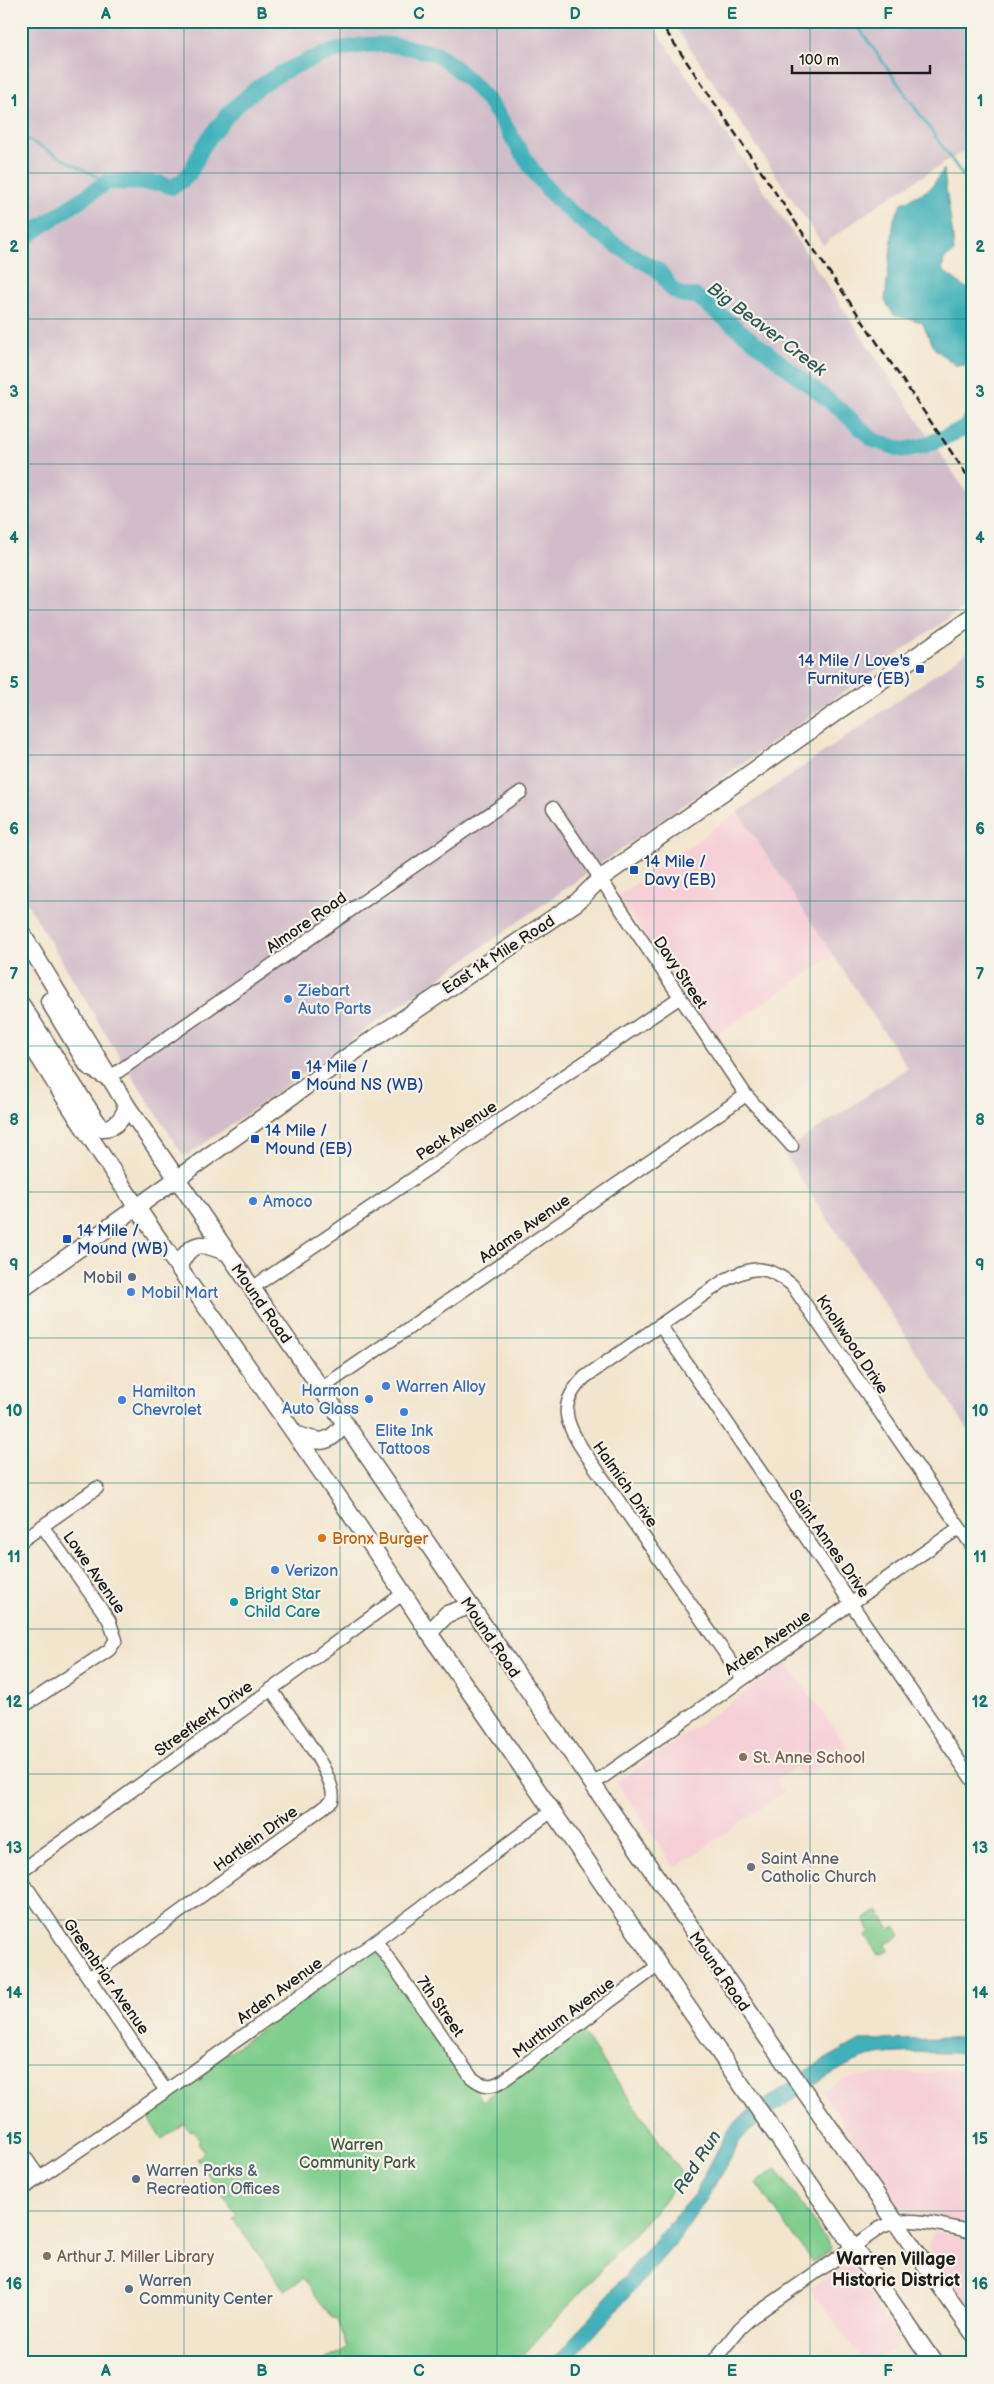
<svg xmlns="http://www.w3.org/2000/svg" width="994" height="2384" viewBox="0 0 994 2384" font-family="'Balsamiq Sans',sans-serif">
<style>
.built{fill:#f6cfd7}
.industrial{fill:#d1bdc9}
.green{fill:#80ce8d;stroke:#4e7554}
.water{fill:#41b1ba;stroke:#2e666b}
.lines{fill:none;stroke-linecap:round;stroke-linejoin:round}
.stream{stroke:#41b1ba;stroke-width:2.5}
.river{stroke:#41b1ba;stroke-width:16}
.minor-casing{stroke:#67625a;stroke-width:15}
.major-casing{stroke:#67625a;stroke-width:19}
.minor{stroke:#fff;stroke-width:12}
.major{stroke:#fff;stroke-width:16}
.rail{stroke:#1c1c1c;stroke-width:2.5;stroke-dasharray:8 4;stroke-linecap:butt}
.grid{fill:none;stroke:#0f766e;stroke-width:1;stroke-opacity:0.55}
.transit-dot{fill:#1a4fb4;stroke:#f7f3e8;stroke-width:2}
.shop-dot{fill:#3f7fe0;stroke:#f7f3e8;stroke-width:2}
.service-dot{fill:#5c6f8a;stroke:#f7f3e8;stroke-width:2}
.food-dot{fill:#e8710a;stroke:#f7f3e8;stroke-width:2}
.culture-dot{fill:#0f9aa8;stroke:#f7f3e8;stroke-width:2}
.education-dot{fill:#8d6e63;stroke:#f7f3e8;stroke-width:2}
.worship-dot{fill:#6b7280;stroke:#f7f3e8;stroke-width:2}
.labels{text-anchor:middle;stroke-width:4.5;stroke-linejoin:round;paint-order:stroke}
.transit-label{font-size:16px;fill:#164399;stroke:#f7f3e8;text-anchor:start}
.street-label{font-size:16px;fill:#1c1c1c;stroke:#f7f3e8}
.shop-label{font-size:16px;fill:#366cbe;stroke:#f7f3e8;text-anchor:start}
.service-label{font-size:16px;fill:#4e5e75;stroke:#f7f3e8;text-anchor:start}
.food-label{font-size:16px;fill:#c56008;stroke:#f7f3e8;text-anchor:start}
.culture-label{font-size:16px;fill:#0d838f;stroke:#f7f3e8;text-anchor:start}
.education-label{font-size:16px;fill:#785e54;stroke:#f7f3e8;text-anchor:start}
.worship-label{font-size:16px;fill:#5b616d;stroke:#f7f3e8;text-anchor:start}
.park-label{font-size:16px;fill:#3f5a44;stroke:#f7f3e8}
.water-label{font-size:18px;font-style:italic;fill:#2b585b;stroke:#f7f3e8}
.neighbourhood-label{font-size:18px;font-weight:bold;fill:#1c1c1c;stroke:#f7f3e8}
.neatline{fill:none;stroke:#0f766e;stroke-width:2}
.grid-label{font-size:16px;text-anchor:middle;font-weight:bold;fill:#0f766e}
</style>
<rect width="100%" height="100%" fill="#f7f3e8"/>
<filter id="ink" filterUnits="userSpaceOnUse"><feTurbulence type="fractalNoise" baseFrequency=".02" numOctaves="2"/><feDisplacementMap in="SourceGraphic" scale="10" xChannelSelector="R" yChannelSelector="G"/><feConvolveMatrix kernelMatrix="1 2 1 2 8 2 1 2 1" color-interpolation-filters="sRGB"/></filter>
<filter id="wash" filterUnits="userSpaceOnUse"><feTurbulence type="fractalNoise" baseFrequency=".0096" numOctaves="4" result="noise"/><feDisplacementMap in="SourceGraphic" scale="20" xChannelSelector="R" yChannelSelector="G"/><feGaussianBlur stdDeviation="1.12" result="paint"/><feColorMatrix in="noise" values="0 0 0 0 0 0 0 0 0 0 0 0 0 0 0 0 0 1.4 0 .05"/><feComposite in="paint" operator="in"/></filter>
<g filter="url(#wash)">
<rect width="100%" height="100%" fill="#f2e5cd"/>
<!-- built -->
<path class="built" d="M738,812L834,956L714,1036L618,896Z
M787,1663L847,1747L804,1778L795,1767L776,1780L784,1792L675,1868L617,1782Z
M973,2068V2224L910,2212L894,2203L822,2091L849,2078L884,2073H922Z
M933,2231L973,2240V2312L929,2250Z
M844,2264L852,2265L900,2343L873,2363H864L810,2288Z"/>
<!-- industrial -->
<path class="industrial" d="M21,21H650L973,502V601L188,1155H183L111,1043L21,893Z
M672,21H973V151L962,152L886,199L823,245Z
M973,648V1437L783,1152L908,1068L738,812Z"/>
<!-- green -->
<path class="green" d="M878,1911L890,1930L896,1927L901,1936L886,1944L888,1951L878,1955L866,1935L870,1932L865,1919Z
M374,1950L378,1951L472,2081L482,2101L581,2030L683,2175L661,2204L516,2363H318L348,2349L336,2318H332L303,2278L285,2291L233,2219L237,2215L197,2159L204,2152L198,2142L200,2140L193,2129L190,2131L184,2124L162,2139L147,2117L150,2108Z
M776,2168L832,2249L812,2262L756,2183Z"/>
<!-- water -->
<path class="water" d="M944,169C946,197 953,224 954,252L944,259L942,270L973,293V366L955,365L935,349L922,322L894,315L885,301L894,219L902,203L930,189Z
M973,2036V2054C943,2053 896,2050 868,2057C835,2066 781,2109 750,2130L740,2141L706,2200L677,2242L570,2363H550L695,2193L727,2132L740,2118L813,2066L860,2040L948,2039Z"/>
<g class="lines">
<!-- stream -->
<path class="stream" d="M854,21L973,190
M21,136L107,182"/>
<!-- river -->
<path class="river" d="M21,240L107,182L160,183L172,187C195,175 191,167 203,147C208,139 215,130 221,123C243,95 276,73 309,60C346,45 377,40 416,49C423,51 432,52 438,55C460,70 481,91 497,113C513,137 526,164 545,186C569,216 619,249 653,267C671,276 663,297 696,296L842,411L873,440L903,450L923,446L966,428L973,416"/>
</g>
</g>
<g filter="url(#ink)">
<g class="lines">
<defs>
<path id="minor" d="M553,808L746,1095L792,1146
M109,1078L521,792
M252,1288L679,998
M660,1325L973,1781
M322,1388L746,1095
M21,1541L97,1488
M743,1679L583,1450C564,1421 558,1403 585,1377L725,1280C752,1266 767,1264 792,1285L973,1547
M21,1708L109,1650L116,1640L109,1620L43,1527
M593,1784L959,1528
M21,1871L404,1593
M21,1879L166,2091
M376,1941L471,2077C483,2087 491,2088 504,2080L659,1965
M89,1978L332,1801C340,1779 285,1710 271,1689
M21,2151L39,2177
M21,2190L166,2091L376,1941L552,1811
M712,2363L740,2328L752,2317L880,2228C910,2213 942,2226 973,2232"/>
<path id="major" d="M21,932L127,1106L752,2016L973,2333
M49,1001L88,1066L107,1077
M21,1004L101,1128C116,1129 123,1118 127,1106
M21,1028C147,1236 298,1428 429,1633L934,2363
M179,1266C192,1238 203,1243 228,1253
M21,1290L354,1052L577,902L600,879L973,616
M295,1434C320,1443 328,1446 345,1423
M429,1633L447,1614L470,1606"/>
</defs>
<!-- minor casing -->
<use href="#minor" class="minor-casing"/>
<!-- major casing -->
<use href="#major" class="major-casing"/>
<!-- minor -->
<use href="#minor" class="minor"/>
<!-- major -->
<use href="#major" class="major"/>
<!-- rail -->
<path class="rail" d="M659,21L973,484"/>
</g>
</g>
<!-- grid -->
<path class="grid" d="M184,21V2363M340,21V2363M497,21V2363M654,21V2363M810,21V2363M21,173H973M21,319H973M21,464H973M21,610H973M21,755H973M21,901H973M21,1046H973M21,1192H973M21,1338H973M21,1483H973M21,1629H973M21,1774H973M21,1920H973M21,2065H973M21,2211H973"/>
<!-- markers -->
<g class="transit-dot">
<rect x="915" y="664" width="10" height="10" rx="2.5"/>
<rect x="629" y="865" width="10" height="10" rx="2.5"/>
<rect x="291" y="1070" width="10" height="10" rx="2.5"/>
<rect x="250" y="1134" width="10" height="10" rx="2.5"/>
<rect x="62" y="1234" width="10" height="10" rx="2.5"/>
</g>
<g class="shop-dot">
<circle cx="288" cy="999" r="5"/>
<circle cx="253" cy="1201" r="5"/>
<circle cx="131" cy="1292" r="5"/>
<circle cx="386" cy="1386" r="5"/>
<circle cx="369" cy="1399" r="5"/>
<circle cx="122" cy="1400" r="5"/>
<circle cx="404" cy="1412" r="5"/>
<circle cx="275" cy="1570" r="5"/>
</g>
<g class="service-dot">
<circle cx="132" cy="1277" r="5"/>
<circle cx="136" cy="2179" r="5"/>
<circle cx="129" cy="2289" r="5"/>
</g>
<circle class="food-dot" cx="322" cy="1538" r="5"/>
<circle class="culture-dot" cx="234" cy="1602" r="5"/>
<g class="education-dot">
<circle cx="743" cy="1757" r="5"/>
<circle cx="47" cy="2256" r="5"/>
</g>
<circle class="worship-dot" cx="751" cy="1867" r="5"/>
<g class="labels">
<!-- transit labels -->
<g class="transit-label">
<text x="910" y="666" text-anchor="end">14 Mile / Love's<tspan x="910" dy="18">Furniture (EB)</tspan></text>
<text x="644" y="867">14 Mile /<tspan x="644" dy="18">Davy (EB)</tspan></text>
<text x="306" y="1072">14 Mile /<tspan x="306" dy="18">Mound NS (WB)</tspan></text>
<text x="265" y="1136">14 Mile /<tspan x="265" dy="18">Mound (EB)</tspan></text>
<text x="77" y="1236">14 Mile /<tspan x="77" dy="18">Mound (WB)</tspan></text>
</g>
<!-- street labels -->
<g class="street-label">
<text transform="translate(306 922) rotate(-35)" y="6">Almore Road</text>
<text transform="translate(498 954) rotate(-33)" y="6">East 14 Mile Road</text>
<text transform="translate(681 972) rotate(56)" y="6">Davy Street</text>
<text transform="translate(456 1130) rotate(-34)" y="6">Peck Avenue</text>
<text transform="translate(524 1228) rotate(-35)" y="6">Adams Avenue</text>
<text transform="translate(262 1303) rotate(55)" y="6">Mound Road</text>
<text transform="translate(853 1344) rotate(56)" y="6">Knollwood Drive</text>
<text transform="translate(626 1484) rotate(55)" y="6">Halmich Drive</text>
<text transform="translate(830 1543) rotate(55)" y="6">Saint Annes Drive</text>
<text transform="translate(95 1572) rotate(55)" y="6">Lowe Avenue</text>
<text transform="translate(491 1637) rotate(56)" y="6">Mound Road</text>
<text transform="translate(767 1642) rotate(-35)" y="6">Arden Avenue</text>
<text transform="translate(203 1718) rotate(-36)" y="6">Streefkerk Drive</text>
<text transform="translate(255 1838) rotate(-36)" y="6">Hartlein Drive</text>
<text transform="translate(720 1971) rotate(55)" y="6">Mound Road</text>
<text transform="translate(107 1976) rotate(55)" y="6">Greenbriar Avenue</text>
<text transform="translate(279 1990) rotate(-36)" y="6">Arden Avenue</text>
<text transform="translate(441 2006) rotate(55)" y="6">7th Street</text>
<text transform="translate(563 2017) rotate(-37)" y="6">Murthum Avenue</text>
</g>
<!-- shop labels -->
<g class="shop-label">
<text x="298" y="996">Ziebart<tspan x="298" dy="18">Auto Parts</tspan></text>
<text x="263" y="1207">Amoco</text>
<text x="141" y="1298">Mobil Mart</text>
<text x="396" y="1392">Warren Alloy</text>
<text x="359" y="1396" text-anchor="end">Harmon<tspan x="359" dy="18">Auto Glass</tspan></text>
<text x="132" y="1397">Hamilton<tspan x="132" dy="18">Chevrolet</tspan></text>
<text x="404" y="1436" text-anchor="middle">Elite Ink<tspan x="404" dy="18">Tattoos</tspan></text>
<text x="285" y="1576">Verizon</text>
</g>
<!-- service labels -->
<g class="service-label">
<text x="122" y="1283" text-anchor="end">Mobil</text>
<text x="146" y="2176">Warren Parks &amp;<tspan x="146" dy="18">Recreation Offices</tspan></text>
<text x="139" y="2286">Warren<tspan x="139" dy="18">Community Center</tspan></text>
</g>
<!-- food labels -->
<g class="food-label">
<text x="332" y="1544">Bronx Burger</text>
</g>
<!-- culture labels -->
<g class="culture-label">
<text x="244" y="1599">Bright Star<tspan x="244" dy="18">Child Care</tspan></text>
</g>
<!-- education labels -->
<g class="education-label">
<text x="753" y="1763">St. Anne School</text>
<text x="57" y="2262">Arthur J. Miller Library</text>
</g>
<!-- worship labels -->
<g class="worship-label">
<text x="761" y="1864">Saint Anne<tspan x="761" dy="18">Catholic Church</tspan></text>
</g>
<!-- park labels -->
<g class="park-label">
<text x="357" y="2150">Warren<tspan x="357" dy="18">Community Park</tspan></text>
</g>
<!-- water labels -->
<g class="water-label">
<text transform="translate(767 329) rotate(37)" y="6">Big Beaver Creek</text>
<text transform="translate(697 2162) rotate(-57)" y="6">Red Run</text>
</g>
<!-- neighbourhood labels -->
<g class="neighbourhood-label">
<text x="896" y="2265">Warren Village<tspan x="896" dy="21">Historic District</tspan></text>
</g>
</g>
<!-- margin -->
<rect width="994" height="2384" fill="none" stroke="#f7f3e8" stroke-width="55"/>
<!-- scale -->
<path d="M792 65v8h138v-8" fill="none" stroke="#1c1c1c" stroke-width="2.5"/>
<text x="799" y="65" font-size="15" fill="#1c1c1c" stroke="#f7f3e8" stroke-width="4" paint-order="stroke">100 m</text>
<rect x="28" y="28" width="938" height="2328" class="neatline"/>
<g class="grid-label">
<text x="106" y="19">A</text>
<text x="262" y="19">B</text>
<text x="419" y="19">C</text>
<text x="575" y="19">D</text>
<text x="732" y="19">E</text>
<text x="888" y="19">F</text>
<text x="14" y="106">1</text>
<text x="980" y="106">1</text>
<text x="14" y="252">2</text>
<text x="980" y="252">2</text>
<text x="14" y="397">3</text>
<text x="980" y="397">3</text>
<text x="14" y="543">4</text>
<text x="980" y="543">4</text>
<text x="14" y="688">5</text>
<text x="980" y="688">5</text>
<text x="14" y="834">6</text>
<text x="980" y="834">6</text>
<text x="14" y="979">7</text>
<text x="980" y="979">7</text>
<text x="14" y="1125">8</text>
<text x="980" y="1125">8</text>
<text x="14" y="1270">9</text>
<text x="980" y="1270">9</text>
<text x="14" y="1416">10</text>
<text x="980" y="1416">10</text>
<text x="14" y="1562">11</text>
<text x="980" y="1562">11</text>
<text x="14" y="1707">12</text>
<text x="980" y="1707">12</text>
<text x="14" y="1853">13</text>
<text x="980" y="1853">13</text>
<text x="14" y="1998">14</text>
<text x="980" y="1998">14</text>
<text x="14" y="2144">15</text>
<text x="980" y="2144">15</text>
<text x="14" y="2289">16</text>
<text x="980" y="2289">16</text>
<text x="106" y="2376">A</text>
<text x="262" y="2376">B</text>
<text x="419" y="2376">C</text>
<text x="575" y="2376">D</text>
<text x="732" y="2376">E</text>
<text x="888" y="2376">F</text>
</g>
</svg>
